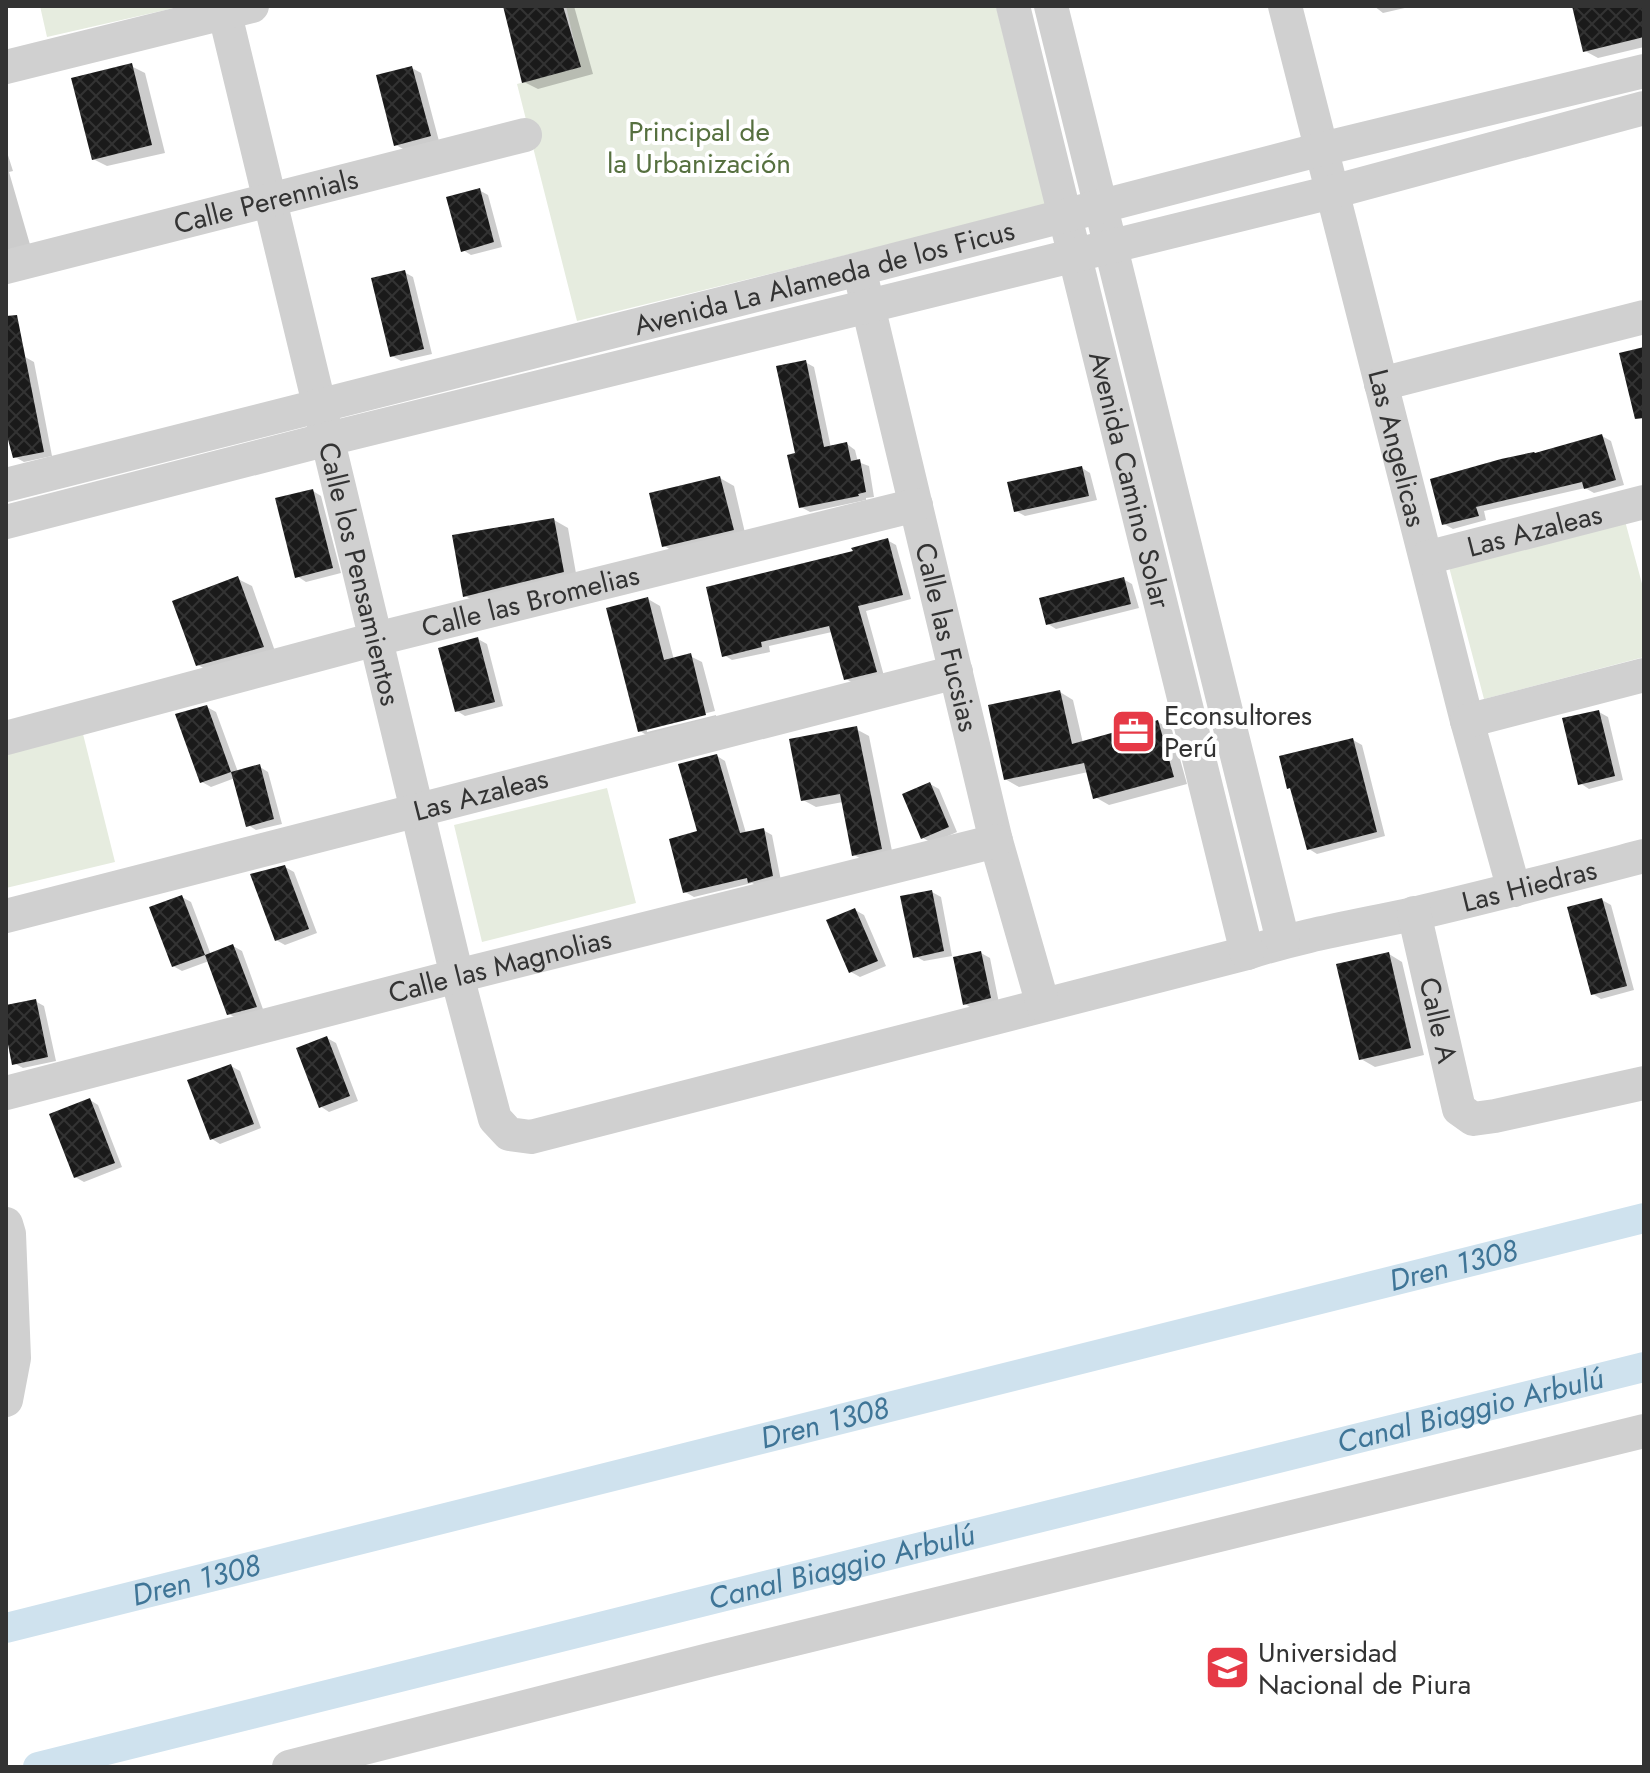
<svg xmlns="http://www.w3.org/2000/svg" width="1650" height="1773" viewBox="0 0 1650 1773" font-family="Jost,sans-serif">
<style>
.green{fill:#e6ecdf}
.shadow{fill:#0003}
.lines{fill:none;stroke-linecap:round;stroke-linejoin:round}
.canal{stroke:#cfe2ee;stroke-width:30}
.building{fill:url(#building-cross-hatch)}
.minor{stroke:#d0d0d0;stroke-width:34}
.labels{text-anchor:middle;stroke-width:8;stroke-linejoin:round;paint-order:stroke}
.park-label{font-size:28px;fill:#56703f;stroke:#fff}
.street-label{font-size:28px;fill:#333;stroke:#fff}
.poi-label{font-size:28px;fill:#333;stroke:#fff;text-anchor:start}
.water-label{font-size:30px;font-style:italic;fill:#3f7597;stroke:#fff}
</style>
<defs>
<pattern id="building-cross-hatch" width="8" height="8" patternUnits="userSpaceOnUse" patternTransform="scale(2)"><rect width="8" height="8" fill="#1a1a1a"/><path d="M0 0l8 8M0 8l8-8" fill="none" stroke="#333"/></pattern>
</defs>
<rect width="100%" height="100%" fill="#fff"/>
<!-- green -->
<path class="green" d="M40,6H183L47,37Z
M566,6H996L1046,206L577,321L517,84L580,67Z
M1625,521L1644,591V657L1484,699L1449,567Z
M83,734L115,862L6,888V754Z
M607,788L636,903L482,942L454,825Z"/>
<!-- shadow -->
<path class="shadow" d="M505,6H574L593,74L538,89L524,82Z
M1374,6H1409V7L1383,13Z
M1574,6H1644V47L1598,58L1585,51Z
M131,66L145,73L165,153L107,166L93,159Z
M412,68L421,73L439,141L405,150L396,145Z
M6,149L13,171L9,172L31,248L6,255Z
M479,190L488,195L502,247L471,255L463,250Z
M404,272L413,277L432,354L401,361L392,356Z
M25,357L34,362L52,456L24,462L15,457L6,425V362Z
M805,362L814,367L831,448L847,444L855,450L858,462L869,466L874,497L866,498V500L810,512L801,507L797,455Z
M1602,436L1611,441L1624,485L1594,493L1585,488L1484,511L1486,520L1453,529L1444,524Z
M1082,468L1090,473L1097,500L1025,516L1016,511Z
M720,478L734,486L746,537L678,554L664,546Z
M313,491L321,496L341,573L306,582L297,576Z
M554,520L568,528L577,579L478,603L465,596Z
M887,540L896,545L911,599L866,611L884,676L855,684L846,679L832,632L769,646L770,652L732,660L724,655L855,553Z
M238,579L252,586L276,654L212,673L198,665Z
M1123,579L1132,584L1139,608L1056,629L1048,624Z
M648,599L660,606L674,660L690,656L702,662L715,711L647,728V732L716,715L717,722L651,738L640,731Z
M478,639L487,644L503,706L465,716L457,711Z
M1060,692L1073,700L1083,743L1158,722L1172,730L1187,784L1109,805L1095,797L1088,772L1019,787L1005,779Z
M207,707L216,712L238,772L260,767L268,772L282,824L256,830L248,825L235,778L211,787L202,782Z
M1599,712L1608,717L1623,780L1589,789L1580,783Z
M856,729L869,736L893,856L867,862L854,855L843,802L816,807L803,800Z
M1353,740L1362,745L1385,836L1317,854L1309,849L1292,790L1289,788Z
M717,756L725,761L746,833L763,830L772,835L781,881L758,886L752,883L694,897L685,892Z
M930,784L939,789L957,832L932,843L923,838Z
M285,867L294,872L317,933L285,945L276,940Z
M932,892L941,897L952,956L924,961L915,956Z
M182,897L191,902L211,955L233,946L242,951L264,1012L238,1019L229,1014L209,961L182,971L173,966Z
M1602,900L1611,905L1634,990L1601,999L1593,994Z
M855,910L864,915L886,966L860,977L851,972Z
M981,953L990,958L999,1003L973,1009L965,1004Z
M1389,954L1402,962L1424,1055L1375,1067L1361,1059Z
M35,1001L44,1006L56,1061L23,1068L14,1063L6,1024V1007Z
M327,1038L336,1043L358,1101L329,1112L320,1106Z
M231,1066L240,1071L261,1128L220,1144L212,1139Z
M90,1100L98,1105L122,1167L84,1182L75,1177Z"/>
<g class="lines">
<!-- canal -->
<g class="canal">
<path id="s1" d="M6,1628L1644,1218"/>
<path id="s2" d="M38,1767L1644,1367"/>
</g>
</g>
<!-- building -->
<path class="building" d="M503,6H563L581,67L522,83Z
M1572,6H1644V37L1583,52Z
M132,63L152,145L92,160L71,78Z
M412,66L431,136L394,146L376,75Z
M480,188L494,242L461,252L446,197Z
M405,270L424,349L390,357L371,278Z
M17,315L44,452L13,458L6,432V316Z
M1644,347V418L1635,419L1619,353Z
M806,360L824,447L847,442L851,461L860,459L866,492L858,494L859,496L799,508L787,455L795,453L776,366Z
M1602,434L1616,480L1584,489L1582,482L1476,507L1479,516L1442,525L1430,479L1501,459L1534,452L1535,453Z
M1082,466L1089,496L1014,512L1007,482Z
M720,476L734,530L662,547L649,493Z
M313,489L333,568L295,578L275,498Z
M554,518L564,572L463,597L452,535Z
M888,538L903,595L858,606L877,672L844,680L829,626L761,642L762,647L722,657L706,587L853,551L851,548Z
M238,576L264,647L196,666L172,601Z
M1124,577L1131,604L1046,625L1039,598Z
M648,597L664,660L691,653L706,715L638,732L606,608Z
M478,637L495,702L455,712L438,648Z
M1060,690L1072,744L1158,720L1174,777L1093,799L1084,763L1004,780L988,705Z
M207,705L231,772L200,783L175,714Z
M1599,710L1615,776L1578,785L1562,718Z
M857,726L882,849L852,856L840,794L801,801L789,739Z
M1353,738L1377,832L1307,850L1290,788L1287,789L1279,756Z
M717,754L740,833L764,828L773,876L748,883L747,878L683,893L669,839L697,831L678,764Z
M260,764L274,819L246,827L231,772Z
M930,782L949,827L921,839L902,794Z
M285,865L309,929L275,941L250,874Z
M932,890L944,951L913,958L900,896Z
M182,895L205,955L172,967L149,907Z
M1602,898L1627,986L1591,995L1567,907Z
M855,908L878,961L849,973L826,920Z
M233,944L257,1007L227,1015L205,955Z
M981,951L991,998L963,1005L953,957Z
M1389,952L1411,1048L1359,1060L1336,964Z
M36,999L48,1057L12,1065L6,1034V1005Z
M327,1036L350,1096L319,1108L296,1048Z
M231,1064L254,1124L210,1140L187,1080Z
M90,1098L115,1163L74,1178L49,1114Z"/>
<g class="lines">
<!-- minor -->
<g class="minor">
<path id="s3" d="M223,6L457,976L495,1119L509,1134L531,1137L1247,953C1302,935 1358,926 1413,914C1491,896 1567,876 1644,856"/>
<path id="s4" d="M1013,6L1247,953"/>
<path d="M1051,6L1283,941"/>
<path id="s5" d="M1285,6L1467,721L1514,890"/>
<path d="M6,67L252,6"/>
<path id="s6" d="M6,267L525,135"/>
<path id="s7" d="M863,285L996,841L1043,1005"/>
<path d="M1381,384L1644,317"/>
<path id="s8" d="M6,485L859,269L1322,149L1644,71"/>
<path d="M6,522L328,439L1332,192L1644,108"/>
<path id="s9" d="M1426,558L1644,502"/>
<path d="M1467,721L1644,675"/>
<path id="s10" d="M6,738L376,639L916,505"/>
<path id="s11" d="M1414,913L1459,1109L1473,1119L1495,1116L1644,1083"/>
<path id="s12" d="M6,916L956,672"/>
<path id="s13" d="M6,1093L457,976L996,841"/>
<path d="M6,1224L9,1234L14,1358L6,1400"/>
<path d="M289,1767L709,1660L1644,1431"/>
</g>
</g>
<!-- icons -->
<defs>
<symbol id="office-square" viewBox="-11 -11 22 22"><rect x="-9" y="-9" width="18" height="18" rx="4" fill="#e63946" stroke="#fff"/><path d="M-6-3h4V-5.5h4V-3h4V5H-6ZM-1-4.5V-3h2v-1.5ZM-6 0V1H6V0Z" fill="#fff"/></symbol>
<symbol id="university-square" viewBox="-11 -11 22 22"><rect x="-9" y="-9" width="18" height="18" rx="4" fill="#e63946" stroke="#fff"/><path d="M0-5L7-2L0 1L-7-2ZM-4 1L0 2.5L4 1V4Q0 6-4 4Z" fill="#fff"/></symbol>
</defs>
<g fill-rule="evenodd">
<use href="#office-square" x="1108" y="706" width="51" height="51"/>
<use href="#university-square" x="1202" y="1642" width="51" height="51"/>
</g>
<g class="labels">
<!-- park labels -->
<g class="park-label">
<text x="699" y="141">Principal de<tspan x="699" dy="32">la Urbanización</tspan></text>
</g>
<!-- street labels -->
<g class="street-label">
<text dy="10" stroke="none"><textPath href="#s6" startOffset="268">Calle Perennials</textPath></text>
<text dy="10" stroke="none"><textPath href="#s8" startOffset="844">Avenida La Alameda de los Ficus</textPath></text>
<text dy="10" stroke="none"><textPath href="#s5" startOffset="456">Las Angelicas</textPath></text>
<text dy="10" stroke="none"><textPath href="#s4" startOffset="488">Avenida Camino Solar</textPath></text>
<text dy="10" stroke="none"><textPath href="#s9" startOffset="112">Las Azaleas</textPath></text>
<text dy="10" stroke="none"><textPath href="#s3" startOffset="584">Calle los Pensamientos</textPath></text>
<text dy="10" stroke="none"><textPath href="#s10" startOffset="542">Calle las Bromelias</textPath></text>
<text dy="10" stroke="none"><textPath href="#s7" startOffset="362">Calle las Fucsias</textPath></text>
<text dy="10" stroke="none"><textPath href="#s12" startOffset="490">Las Azaleas</textPath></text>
<text dy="10" stroke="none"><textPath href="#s3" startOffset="2218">Las Hiedras</textPath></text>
<text dy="10" stroke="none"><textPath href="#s13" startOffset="510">Calle las Magnolias</textPath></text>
<text dy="10" stroke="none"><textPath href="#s11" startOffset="110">Calle A</textPath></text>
</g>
<!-- poi labels -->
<g class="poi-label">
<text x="1164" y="725">Econsultores<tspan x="1164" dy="32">Perú</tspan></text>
<text x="1258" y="1662">Universidad<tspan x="1258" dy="32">Nacional de Piura</tspan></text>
</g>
<!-- water labels -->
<g class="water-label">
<text dy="10" stroke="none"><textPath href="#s1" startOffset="1492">Dren 1308</textPath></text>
<text dy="10" stroke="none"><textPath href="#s2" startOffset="1476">Canal Biaggio Arbulú</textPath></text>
<text dy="10" stroke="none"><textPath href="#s1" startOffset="844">Dren 1308</textPath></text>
<text dy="10" stroke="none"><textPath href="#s2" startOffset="828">Canal Biaggio Arbulú</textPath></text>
<text dy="10" stroke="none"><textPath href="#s1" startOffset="196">Dren 1308</textPath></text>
</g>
</g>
<!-- border -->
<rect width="1650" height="1773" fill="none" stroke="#333333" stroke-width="16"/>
</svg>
